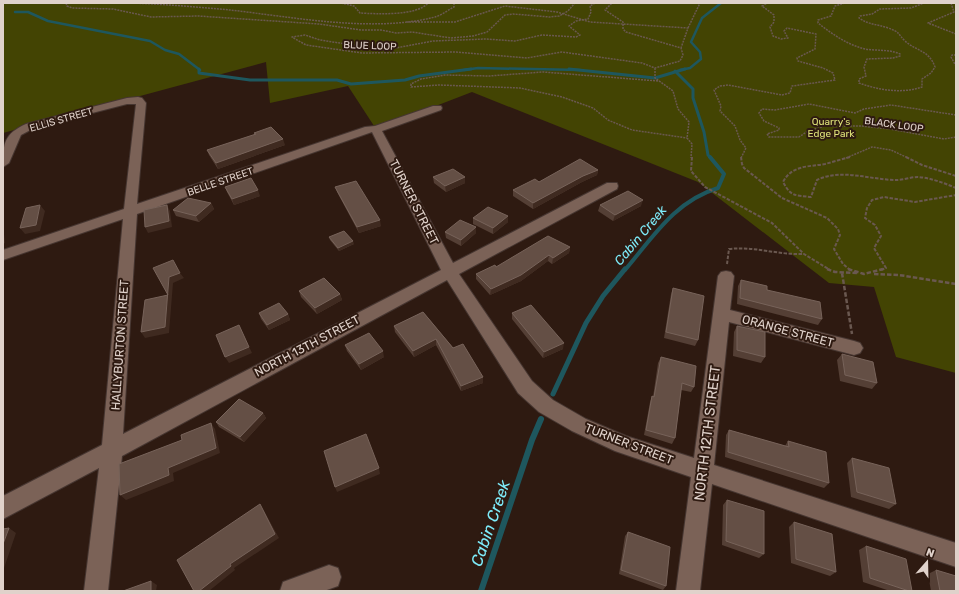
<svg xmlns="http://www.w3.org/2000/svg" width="959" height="594" viewBox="0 0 959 594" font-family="Rubik,sans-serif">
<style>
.green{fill:#434403}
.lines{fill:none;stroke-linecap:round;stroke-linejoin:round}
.stream-far4{stroke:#1e575e;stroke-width:2.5}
.stream-far3{stroke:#1e575e;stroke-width:3}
.stream-far2{stroke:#1e575e;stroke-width:4}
.stream-far1{stroke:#1e575e;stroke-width:5}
.stream{stroke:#1e575e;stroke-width:6}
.minor-casing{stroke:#463631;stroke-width:2}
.path-far2{stroke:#6a5850;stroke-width:1.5;stroke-dasharray:2 1;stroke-linecap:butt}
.path-far1{stroke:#6a5850;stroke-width:2;stroke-dasharray:3.5 1.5;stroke-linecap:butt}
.path{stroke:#6a5850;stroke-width:2.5;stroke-dasharray:4.5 2;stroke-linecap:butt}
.minor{fill:#7b6257;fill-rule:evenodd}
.wall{fill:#543f35}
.shaded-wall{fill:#3f2a20}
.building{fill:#644f45;stroke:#77635a}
.labels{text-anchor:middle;stroke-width:4;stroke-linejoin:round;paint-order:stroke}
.far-street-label{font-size:10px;fill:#e0d2cb;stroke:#2e1a11}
.far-park-label{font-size:10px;fill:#dee279;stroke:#2e1a11}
.street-label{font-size:12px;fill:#e0d2cb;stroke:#2e1a11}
.water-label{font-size:13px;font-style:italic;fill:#7eecfa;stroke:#2e1a11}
.near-street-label{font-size:14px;fill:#e0d2cb;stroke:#2e1a11}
.near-water-label{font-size:16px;font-style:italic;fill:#7eecfa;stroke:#2e1a11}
</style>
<rect width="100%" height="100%" fill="#2e1a11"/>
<!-- green -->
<path class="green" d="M3,3H956V373L896,357L874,287L829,283L698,182L472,92L376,129L348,86L270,103L266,62L3,133Z"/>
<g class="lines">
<!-- stream-far4 -->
<path class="stream-far4" d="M15,12H28L48,21L150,41L165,50L179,54L200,70
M464,70L478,68L580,70
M680,70L690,68L701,59L700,52L691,42L702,18L721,3"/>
<!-- stream-far3 -->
<path class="stream-far3" d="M199,69V73L250,80H337L351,84L405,80L419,76L471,69
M569,69L655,78L685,69
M675,71L693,89V98L704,132L708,155L711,158"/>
<!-- stream-far2 -->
<path class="stream-far2" d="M625,270C653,237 675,201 718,188L724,174L710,157"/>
<!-- stream-far1 -->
<path class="stream-far1" d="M553,394L586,323L603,296L625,269"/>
<!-- stream -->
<path class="stream" d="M481,591L532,440L541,419"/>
<defs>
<path id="minor" d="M138,97L142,98L146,103L137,204L365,127L375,126L433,106H441L442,108L441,110L382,131L453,263L607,183H617L618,186L617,189L459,274L532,381L553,400L586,419L626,436L694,458L718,276L721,272L726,271L731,272L734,276L730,310L854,341L860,343L863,348L860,353L854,355L729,322L714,465L956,543V567L712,484L700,591H676L691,477L615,451L572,431L539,412L518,393L447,280L122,456L108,591H84L99,468L3,519V496L102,445L123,219L3,260V250L124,209L136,104H127L34,128L21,135L9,163L3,167C3,143 4,134 26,124L127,98ZM372,132L441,270L123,434L137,214Z
M329,565L338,568L341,577L338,586L324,591H280L283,582Z"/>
</defs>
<!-- minor casing -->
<use href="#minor" class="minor-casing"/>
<!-- path-far2 -->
<path class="path-far2" d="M66,3L67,6L72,8L113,9L151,17L198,16L319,24L361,30H381L396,33L412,32L451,38L473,36L487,32L505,15L513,14L550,17L559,16L568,11L575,3
M130,3C163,4 197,7 230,10C293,17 373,33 435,17C442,15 448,10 454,7V3
M341,3L354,6L360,13C377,14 417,16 428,3
M595,3L590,6L591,12L588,19L576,21L569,26L580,35L576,37L542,35L515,41L486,39L433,41L385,50L320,40L305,35L292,37L306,45L362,53L456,52L527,58L562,52L642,63L655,68L680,61L683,55L681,48L626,32L623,29V22L605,10L612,3
M845,3L835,6L831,16L818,20V23C832,34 848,45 865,49C877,51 889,49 900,54V56L893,58L867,59L864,67L866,76L859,79V83C878,90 902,94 922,87V79L931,73L935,67C929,50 916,51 905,41C898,34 900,32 888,28C877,24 869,25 859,18L860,16L872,14L880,9L911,8L924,3
M951,3L954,12L928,23L956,34
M406,22H455L505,6L557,12L590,22L688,28L681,48
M688,28L700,3
M956,55H952L951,57L956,66
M655,68V78L673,91L678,109L689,122L687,138L692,144L691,158
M658,81L543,72L489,76L445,75L421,79L411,84V87L439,85L520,88L562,97L593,108L608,120L632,130L687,138
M956,115L891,105L864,109L855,113L809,104L775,110L762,109L759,113L764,121L779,128V130L767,134L769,137H799L808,131L825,126H861L890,129L944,139L956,137
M741,158L746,148L740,140L735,126L720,111L721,106L714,90L720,86L728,85L782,95L790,93L792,86L835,80L833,73L823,68L798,61L797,58L815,49L816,34L787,28L784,31L788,38L781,39L773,36L770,27L774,22V15L762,6L767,3
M846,158L872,147L891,150L908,158"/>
<!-- path-far1 -->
<path class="path-far1" d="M692,157L691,171L705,187L772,223L804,254L830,270
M741,157L742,164L744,168L782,198L827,218L838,229L840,235L834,249L843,264L850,270
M850,157C842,159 833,162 825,164C808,167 792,165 783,182C791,197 795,195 811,197L817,180C841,168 871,180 896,180C903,180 911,177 918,177C931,178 944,183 956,188
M906,157L922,165L956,176
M727,264L729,249C754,246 778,255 803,254
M881,270L886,268L874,248L881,236L875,225L865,218L867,208L872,200L884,197L915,202L956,195"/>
<!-- path -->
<path class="path" d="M827,269L835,272L857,273
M848,269L864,274L883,269
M842,273L852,334
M874,274L899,275L956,284"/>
<!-- minor -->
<use href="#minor" class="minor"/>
</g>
<!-- wall -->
<path class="wall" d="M254,133L285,145L218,169L209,155L207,150L255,135Z
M598,170L597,175L582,182L533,209L513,196V190L539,182Z
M433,177H465V183L446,192L434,183Z
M225,187L260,196L234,205L227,192Z
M335,187L381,226L359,233L337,192Z
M211,203L214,209L199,222L176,216L173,210Z
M600,205L641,206L613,221L598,211Z
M473,218L508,222L493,234L473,224Z
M445,232L476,233L461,246L446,238Z
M329,237L354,244L339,251L330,240Z
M570,247L569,253L552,264L548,261L521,281L490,295L476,279V274Z
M741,280L767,290L822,319L818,325L737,304L738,286Z
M673,288L698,340L695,346L664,338L671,294Z
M299,291L340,294L342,300L317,314L301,297Z
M423,312L483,383L461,391L436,345L414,357L395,332L394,326Z
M259,313L288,314L290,320L269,330L261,319Z
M512,313L563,349L543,358L512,319Z
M737,326L765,357L761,363L733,356L734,332Z
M345,345L384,357L361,370L347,351Z
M842,354L877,383L872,389L840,381L837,360Z
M661,357L694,387L691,392L681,390L675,438L672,444L644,435L650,402L652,396L653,397L658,363Z
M263,413L266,418L244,442L219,427L216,422Z
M729,430L785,446L788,441L829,483L824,488L725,457L726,435Z
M852,458L896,504L889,509L851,497L847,463Z
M727,500L764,554L759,558L722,545L723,505Z
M794,522L836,572L830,576L791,563L789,527Z
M628,532L666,586L663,590L619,574L625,536Z
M866,546L912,591H890L863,582L859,550Z
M936,570L956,591H931L928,574Z"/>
<!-- shaded-wall -->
<path class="shaded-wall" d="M283,139L285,145L218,169L216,163Z
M598,170L597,175L582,182L533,209V203L583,176Z
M465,177V183L446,192L445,186Z
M258,190L260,196L234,205L232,199Z
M643,200L641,206L613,221L615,215Z
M211,203L214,209L199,222L196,216Z
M40,205L45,211L40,231L25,234L20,228Z
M167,205L170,211L172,227L148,233L145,227Z
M508,216V222L493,234V228Z
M380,220L381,226L359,233L357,227Z
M3,225L5,243L3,244Z
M476,227V233L461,246V240Z
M353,241L354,244L339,251L338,248Z
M570,247L569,253L552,264L553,258Z
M549,255L548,261L521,281L490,295L491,289Z
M180,273L184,278L173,283L169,333L145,338L141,332L165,327L169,277Z
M340,294L342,300L317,314L315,308Z
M288,314L290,320L269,330L267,325Z
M239,325L252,353L229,363L225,357Z
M436,339V345L414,357L413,351Z
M564,343L563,349L543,358L544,352Z
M383,351L384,357L361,370L359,364Z
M483,377V383L461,391V386Z
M263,413L266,418L244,442L240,437Z
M211,423L215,429L220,453L173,473L174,481L126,500L120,495L168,468Z
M379,468L380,474L337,492L335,487Z
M260,504L263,509L279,538L234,568L235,570L209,591H199L230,564Z
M9,528L16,533L3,571V544Z
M151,581L157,585L156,591H151Z"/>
<!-- building -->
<path class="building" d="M271,127L283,139L216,163L207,150L256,134L254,133Z
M580,159L598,170L583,176L533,203L513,190L535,179L539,182Z
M453,169L465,177L445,186L433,177Z
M251,178L258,190L232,199L225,187Z
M356,181L380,220L357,227L335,187Z
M628,191L643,200L615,215L600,205Z
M188,198L211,203L196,216L173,210Z
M40,205L36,225L20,228L26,208Z
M167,205L169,221L145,227L144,210Z
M488,207L508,216L493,228L473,218Z
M460,220L476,227L461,240L445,232Z
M344,231L353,241L338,248L329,237Z
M548,236L570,247L553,258L549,255L521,275L491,289L476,274L495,265L496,267Z
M173,260L180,273L169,277L165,327L141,332L145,300L168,295L153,268Z
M324,278L340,294L315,308L299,291Z
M741,280L767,286V290L820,302L822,319L740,298Z
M673,288L704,296L698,340L666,332Z
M279,303L288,314L267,325L259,313Z
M531,305L564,343L544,352L512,313Z
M423,312L453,348L463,344L483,377L461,386L436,339L413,351L394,326Z
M239,325L249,347L225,357L216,335Z
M737,326L765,332V357L737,350Z
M369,333L383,351L359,364L345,345Z
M842,354L873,362L877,383L845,375Z
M661,357L696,366L694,387L682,383L675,438L646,430L652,396L654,397Z
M239,399L263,413L240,437L216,422Z
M211,423L216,448L168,468L169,475L120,495L119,464L182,440L181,435Z
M729,430L789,447L788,441L826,452L829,483L728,452Z
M366,434L379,468L335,487L324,451Z
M852,458L889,468L896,504L857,492Z
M727,500L764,511V554L726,541Z
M260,504L275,534L230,564L231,566L199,591H194L177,560Z
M794,522L832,534L836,572L796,559Z
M9,528L3,544V529Z
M628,532L670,547L666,586L621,570Z
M866,546L906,559L912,591H909L870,578Z
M936,570L956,576V591H940Z
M151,581V591H123Z"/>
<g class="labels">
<!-- far-street labels -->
<g class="far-street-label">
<text transform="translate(370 45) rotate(2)" y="4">BLUE LOOP</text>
<text transform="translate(61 119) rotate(-16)" y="4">ELLIS STREET</text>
<text transform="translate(894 124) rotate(8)" y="4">BLACK LOOP</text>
<text transform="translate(220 181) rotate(-19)" y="4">BELLE STREET</text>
</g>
<!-- far-park labels -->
<g class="far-park-label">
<text x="831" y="125">Quarry's<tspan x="831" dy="12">Edge Park</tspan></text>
</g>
<!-- street labels -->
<g class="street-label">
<text transform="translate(414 202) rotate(63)" y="4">TURNER STREET</text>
<text transform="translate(788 331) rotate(15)" y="4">ORANGE STREET</text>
<text transform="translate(120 345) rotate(-86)" y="4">HALLYBURTON STREET</text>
<text transform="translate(307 346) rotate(-28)" y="4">NORTH 13TH STREET</text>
<text transform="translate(629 444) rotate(21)" y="4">TURNER STREET</text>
</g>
<!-- water labels -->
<g class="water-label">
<text transform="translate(640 235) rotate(-50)" y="5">Cabin Creek</text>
</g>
<!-- near-street labels -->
<g class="near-street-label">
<text transform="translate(707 433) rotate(-83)" y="5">NORTH 12TH STREET</text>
</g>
<!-- near-water labels -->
<g class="near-water-label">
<text transform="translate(490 523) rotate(-71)" y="6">Cabin Creek</text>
</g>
</g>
<!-- border -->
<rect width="959" height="594" fill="none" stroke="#e0d2cb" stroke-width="8"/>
<!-- north arrow -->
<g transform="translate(927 562) rotate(20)" stroke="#2e1a11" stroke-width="3" paint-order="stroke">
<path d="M0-3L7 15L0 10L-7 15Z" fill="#e0d2cb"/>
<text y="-6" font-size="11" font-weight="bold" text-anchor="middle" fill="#e0d2cb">N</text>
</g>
</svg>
